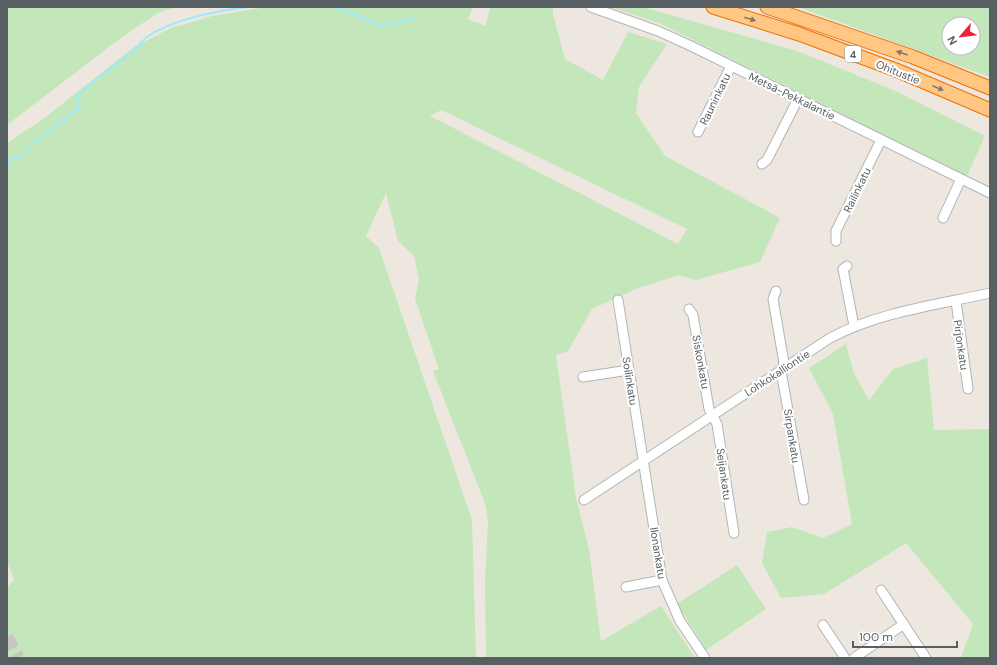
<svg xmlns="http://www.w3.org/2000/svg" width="997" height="665" viewBox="0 0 997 665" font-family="'DM Sans',sans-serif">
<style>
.green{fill:#c3e7ba;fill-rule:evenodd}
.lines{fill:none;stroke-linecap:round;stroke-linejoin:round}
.stream{stroke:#9de9ff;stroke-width:2}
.highway-tunnel{stroke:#c8c5c0;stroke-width:13;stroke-dasharray:13 6;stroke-linecap:butt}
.minor-casing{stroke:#b1b5b9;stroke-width:11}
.highway-casing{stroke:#ec7100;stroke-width:15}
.minor{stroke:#fff;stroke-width:9}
.highway{stroke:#ffc684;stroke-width:13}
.oneway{fill:#82796a}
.labels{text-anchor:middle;stroke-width:4;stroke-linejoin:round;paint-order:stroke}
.shield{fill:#fff;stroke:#8a8f91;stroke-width:1}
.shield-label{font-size:10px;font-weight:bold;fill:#585f62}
.street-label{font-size:11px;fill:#585f62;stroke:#fff}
</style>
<rect width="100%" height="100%" fill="#ede7df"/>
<!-- green -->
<path class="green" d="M7,7H176L158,13L122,37L7,125Z
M267,7H473L468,19L486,26L490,7H553V14L565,59L603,80L628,32L667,44L639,87L636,113L665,156L780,218L760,262L696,280L679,275L636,289L592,309L568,351L556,355L576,498L589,549L601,641L661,606L695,658H486L485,582L488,523L486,506L433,371L439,369L415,299L419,279L414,256L398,241L386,193L366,236L379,248L472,520L476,658H7V588L14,579L7,561V143L42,120L134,47L171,28L212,16ZM441,110L687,229L678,244L430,116Z
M610,7H643L797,51L893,90L985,136L967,176L659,23Z
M798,7H990V77ZM949,24H973V48H949Z
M846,344L854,374L869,400L893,369L927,358L934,430L990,429V658H961L973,624L906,543L824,594L781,598L762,563L767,532L792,527L823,538L852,524L833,414L809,368Z
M737,565L766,609L706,650L677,604Z"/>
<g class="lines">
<!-- stream -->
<path class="stream" d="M62,7H69
M333,7L351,13L379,26L417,18
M7,165L10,160L21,156L34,143L75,111L80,106L77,95C95,81 113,66 132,52C138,48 141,41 147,37C173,19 216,11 247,7"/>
<!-- highway-tunnel -->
<path class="highway-tunnel" d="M7,637L18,658"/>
<defs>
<path id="minor" d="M591,7L658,31L691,46L990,193
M698,132L731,66
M762,164L767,160L798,99
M943,218L961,179
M836,241V231L881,140
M847,266L843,269L854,326
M776,291L773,299L784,363L781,371L804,500
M618,300L662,580L680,621L705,658
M956,301L968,389
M689,309L693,315L709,409L717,424L734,533
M583,377L629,370
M584,500L830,338C879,312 936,305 990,293
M626,587L662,580
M881,590L926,658
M823,625L845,658
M854,658L904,624"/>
<path id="highway" d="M713,7L799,34L896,70L990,110
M767,7L913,57L990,88"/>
</defs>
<!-- minor casing -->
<use href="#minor" class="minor-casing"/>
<!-- highway casing -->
<use href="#highway" class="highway-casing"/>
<!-- minor -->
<use href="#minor" class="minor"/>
<!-- highway -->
<use href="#highway" class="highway"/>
</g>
<!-- one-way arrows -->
<defs><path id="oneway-solid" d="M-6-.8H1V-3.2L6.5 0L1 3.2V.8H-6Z"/></defs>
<g class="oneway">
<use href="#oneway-solid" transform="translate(750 19) rotate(18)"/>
<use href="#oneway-solid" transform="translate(902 53) rotate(-161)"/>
<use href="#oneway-solid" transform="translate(938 88) rotate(23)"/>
</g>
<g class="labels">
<!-- shield labels -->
<rect class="shield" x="845" y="46" width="16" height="16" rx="3"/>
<g class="shield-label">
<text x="853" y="58">4</text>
</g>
<!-- street labels -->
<g class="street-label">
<text transform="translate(898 72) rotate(22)" y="4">Ohitustie</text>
<text transform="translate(792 96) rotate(26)" y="4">Metsä-Pekkalantie</text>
<text transform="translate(715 99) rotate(-64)" y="4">Rauninkatu</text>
<text transform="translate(857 190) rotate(-64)" y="4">Railinkatu</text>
<text transform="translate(961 345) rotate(82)" y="4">Pirjonkatu</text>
<text transform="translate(701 362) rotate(80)" y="4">Siskonkatu</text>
<text transform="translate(777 373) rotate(-33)" y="4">Lohkokalliontie</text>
<text transform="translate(630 381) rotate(81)" y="4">Soilinkatu</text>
<text transform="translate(792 436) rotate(81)" y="4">Sirpankatu</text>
<text transform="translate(724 474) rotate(82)" y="4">Seijankatu</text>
<text transform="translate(658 553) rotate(81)" y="4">Ilonankatu</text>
</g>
</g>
<!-- border -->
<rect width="997" height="665" fill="none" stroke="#585f62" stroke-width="16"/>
<!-- north arrow -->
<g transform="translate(961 36) rotate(242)"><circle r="19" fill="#ffffff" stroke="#bcbfc0"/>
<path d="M0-3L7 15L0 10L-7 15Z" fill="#f41f3b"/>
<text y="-6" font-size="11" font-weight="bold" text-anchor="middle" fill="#585f62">N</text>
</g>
<!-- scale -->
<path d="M853 641v6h104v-6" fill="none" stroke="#585f62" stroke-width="2"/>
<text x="859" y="641" font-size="12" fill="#585f62" stroke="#ffffff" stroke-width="3" paint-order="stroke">100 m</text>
</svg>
